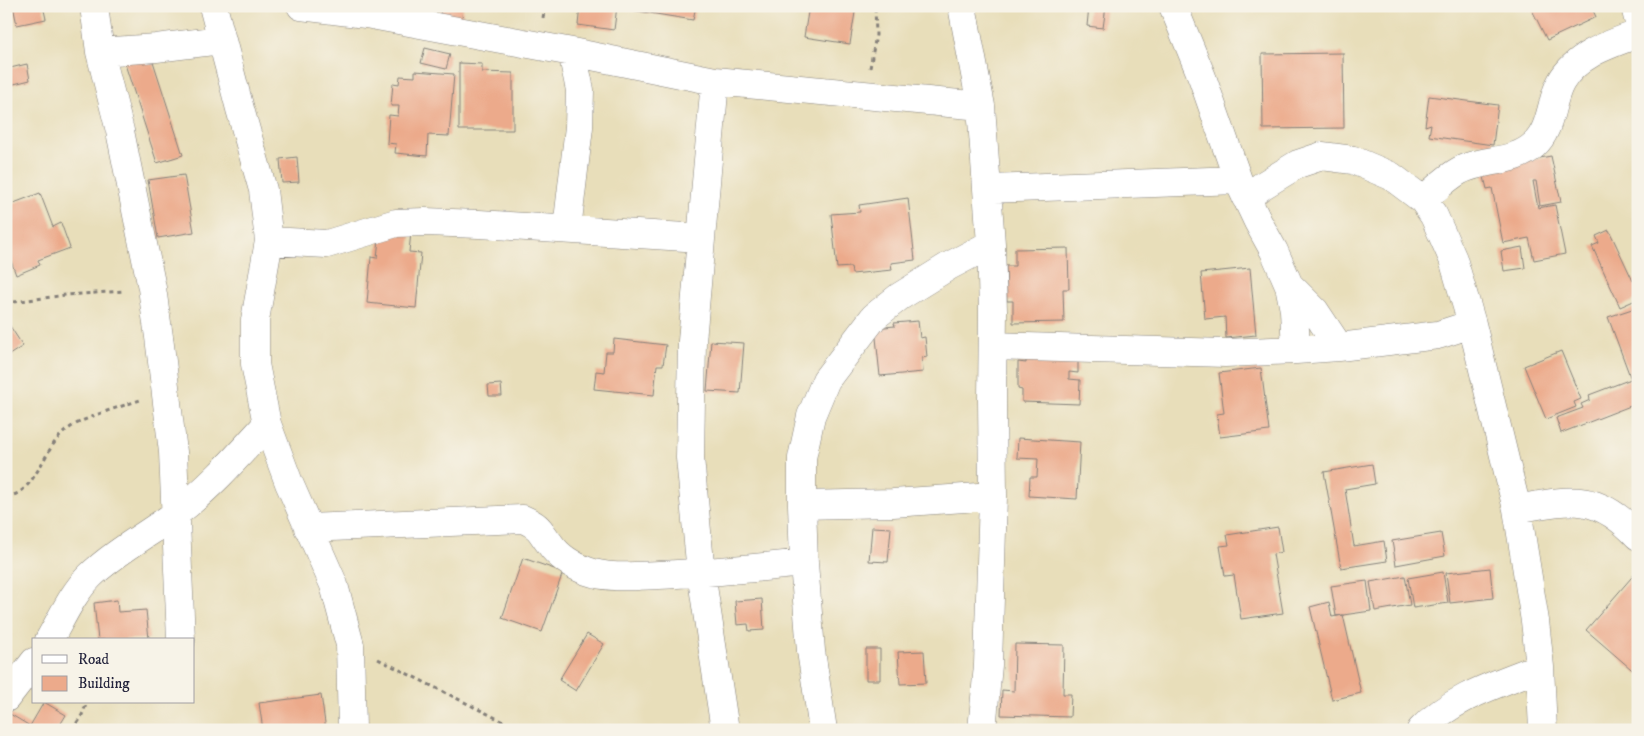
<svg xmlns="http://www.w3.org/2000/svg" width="1644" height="736" viewBox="0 0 1644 736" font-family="'IM FELL DW Pica',serif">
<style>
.building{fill:#ecaa8b}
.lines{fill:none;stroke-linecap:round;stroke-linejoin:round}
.minor-casing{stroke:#85807a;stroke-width:29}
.path{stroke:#85807a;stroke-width:3;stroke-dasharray:4 4;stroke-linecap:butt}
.minor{stroke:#fff;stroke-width:28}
</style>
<rect width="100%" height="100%" fill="#f7f3e8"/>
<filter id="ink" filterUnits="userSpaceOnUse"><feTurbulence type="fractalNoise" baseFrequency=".02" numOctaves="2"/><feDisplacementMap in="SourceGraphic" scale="10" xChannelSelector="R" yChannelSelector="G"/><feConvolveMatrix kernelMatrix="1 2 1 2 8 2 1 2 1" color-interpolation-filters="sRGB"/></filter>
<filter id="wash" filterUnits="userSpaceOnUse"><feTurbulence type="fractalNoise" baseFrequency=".0096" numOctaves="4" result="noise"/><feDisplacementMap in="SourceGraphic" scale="20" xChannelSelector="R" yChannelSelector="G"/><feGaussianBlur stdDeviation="1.12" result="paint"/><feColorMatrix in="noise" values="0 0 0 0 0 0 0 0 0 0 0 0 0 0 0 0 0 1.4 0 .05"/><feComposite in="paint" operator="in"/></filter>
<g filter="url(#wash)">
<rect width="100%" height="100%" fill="#e8deba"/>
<g id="blocks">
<!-- building -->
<path class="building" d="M13,6H43L46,19L17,25Z
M441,6H463L462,19L440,17Z
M580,6H617L614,30L578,25Z
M632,6H696L693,20L631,10Z
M809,6H856L850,44L804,37Z
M1089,6H1106L1103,28L1087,26Z
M1530,6H1591L1596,17L1547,40Z
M425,48L450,54L446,69L421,63Z
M150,52L183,155L157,163L124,61Z
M1343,53L1344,128L1263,129L1262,54Z
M459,63L482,64V72L513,73V130H459Z
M27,64L30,80L6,86V69Z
M415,71L454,74L449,136L428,135L427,156L395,153L396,144L387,143L389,115L398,116L399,106H391L393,83L399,84L400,76L415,77Z
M1429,96L1498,105L1493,145L1429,136L1431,124L1425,126Z
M1551,156L1561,202L1540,206L1536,181H1533L1538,208L1555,205L1565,254L1534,260L1529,238L1503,243L1492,188L1487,189L1483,173L1495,166Z
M297,157L299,182L282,183L280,159Z
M184,175L194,232L158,238L148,180Z
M40,193L53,227L61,223L70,248L38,260L40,265L16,275L11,261L6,262V206Z
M908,198L915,260L891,263L892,270L852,274L851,267L837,268L831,214L860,212L859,205Z
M380,229L411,232L409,252L421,253L416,308L367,303L371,257L377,258Z
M1609,230L1633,281L1638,278V299L1620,307L1592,246L1599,243L1596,236Z
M1522,247L1525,268L1504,271L1501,251Z
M1068,248L1069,289H1063L1064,322L1013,323V301H1007L1006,266H1015V249Z
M1250,268L1256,335L1226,338L1225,317L1205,319L1201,273Z
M1638,307V403L1561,433L1556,418L1583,408L1581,404L1590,400L1589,395L1631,379L1608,317Z
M6,320L23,346L6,357Z
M918,321L920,338L925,337L927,357L922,358L923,372L880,376L875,328L895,326L894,323Z
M614,339L666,345L663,365H657L654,395L594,389L596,371L604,372L606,352H613Z
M711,341L744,343L740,393L707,391Z
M1026,351L1078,354V373L1069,372V379L1080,380L1079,404L1022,402V390L1018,389V362L1026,363Z
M1561,351L1581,399L1574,402L1576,407L1546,419L1524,366Z
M1261,368L1269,431L1220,437L1217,414L1224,413L1219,373Z
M501,384L502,396H489L488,385Z
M1018,438L1080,442L1077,499L1029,496L1030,477H1037L1038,459L1017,458Z
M1372,464L1375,484L1345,489L1354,546L1384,541L1387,561L1341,568L1324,472Z
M872,527L891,528L888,562L869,561Z
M1278,527L1282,552L1273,554L1283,613L1241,619L1234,575L1225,576L1220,546L1229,545L1227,535Z
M1441,533L1445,556L1396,565L1392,541Z
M523,558L563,572L542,632L502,618Z
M1490,568L1493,598L1450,603L1446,573Z
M1638,570V675L1586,630Z
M1443,572L1448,603L1413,608L1408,578Z
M1405,576L1410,605L1375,611L1370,582Z
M1367,581L1371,611L1336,616L1331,586Z
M762,599L764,630L749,631L748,624L737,625L735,601Z
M117,600L118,612L146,610L149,639L98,640L94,603Z
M1329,602L1332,617L1343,615L1361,693L1332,700L1310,607Z
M587,634L604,644L576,691L559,680Z
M1015,644L1064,645L1063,694H1071L1070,717L1001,715L1002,690L1014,691Z
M866,649H880V680H866Z
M924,651L926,683L900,684L898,652Z
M321,695L326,730H263L259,703Z
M44,702L66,715L57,730H6V720L10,714L30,726Z"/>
</g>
</g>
<g filter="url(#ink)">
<use href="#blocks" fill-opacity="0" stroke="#85807a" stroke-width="1"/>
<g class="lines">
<defs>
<path id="minor" d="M94,6L100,52L120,131L136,210L152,288L159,337L173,452L181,640
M213,6L240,109L263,190L269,241L255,320V364L267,424L289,483L334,585L350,645L352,730
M301,6L366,14L572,52L715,81L981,106
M962,6L981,106L991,244L993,311L992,400L993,496L988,665L982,730
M1173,6L1202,77L1238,180L1258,222L1274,251L1289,285L1294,310L1296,350
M1635,6L1638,19
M100,52L156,48L221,40
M715,81L692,341L690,458L701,573L725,730
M987,189L1238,180
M1246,198L1262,186L1298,164L1322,156L1353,160L1391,176L1423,200L1434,216L1453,259L1472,324L1517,509L1535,621L1540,667L1543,730
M1423,200C1434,191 1446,178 1459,171C1482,158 1514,164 1534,145C1552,129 1550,101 1561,82C1577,54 1610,44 1638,34
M567,229L579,127L580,90L572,52
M269,241L327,244L396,223L425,222L479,224L701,238
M1289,285L1315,311L1339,347
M993,346L1225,353L1296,350L1339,347L1438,335L1472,324
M802,505L893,503L993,496
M1517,509C1571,499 1597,492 1638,536
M308,528L523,519C541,527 539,530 550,544C558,556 573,566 587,571C609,579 635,576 659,575C708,573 756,568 804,563
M49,640C62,618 72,594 90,576C115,552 147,535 174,515C209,489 238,456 267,424
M6,698L34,662
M823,730L811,651L804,563L802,505V458L811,416L826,380L874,317L899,297L949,266L991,244
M1421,730C1452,697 1500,683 1540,667"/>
</defs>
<!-- minor casing -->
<use href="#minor" class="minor-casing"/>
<!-- path -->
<path class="path" d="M543,18L545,6
M870,68L876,35L875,6
M6,303L66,295L125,291
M6,496C10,496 15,495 18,493C37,482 45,450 62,434C78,418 118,408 140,400
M378,659L520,730
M72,730L82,715L87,702"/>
<!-- minor -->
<use href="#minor" class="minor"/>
</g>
</g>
<!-- margin -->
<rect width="1644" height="736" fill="none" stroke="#f7f3e8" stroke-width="25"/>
<!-- legend -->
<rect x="32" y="638" width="162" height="65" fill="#f7f3e8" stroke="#a29fa3"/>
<rect x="42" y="655" width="25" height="8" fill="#ffffff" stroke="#a29fa3"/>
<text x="78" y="664" font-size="15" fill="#22223b">Road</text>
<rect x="42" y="676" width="25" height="15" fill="#ecaa8b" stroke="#a29fa3"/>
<text x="78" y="688" font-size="15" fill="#22223b">Building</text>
</svg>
